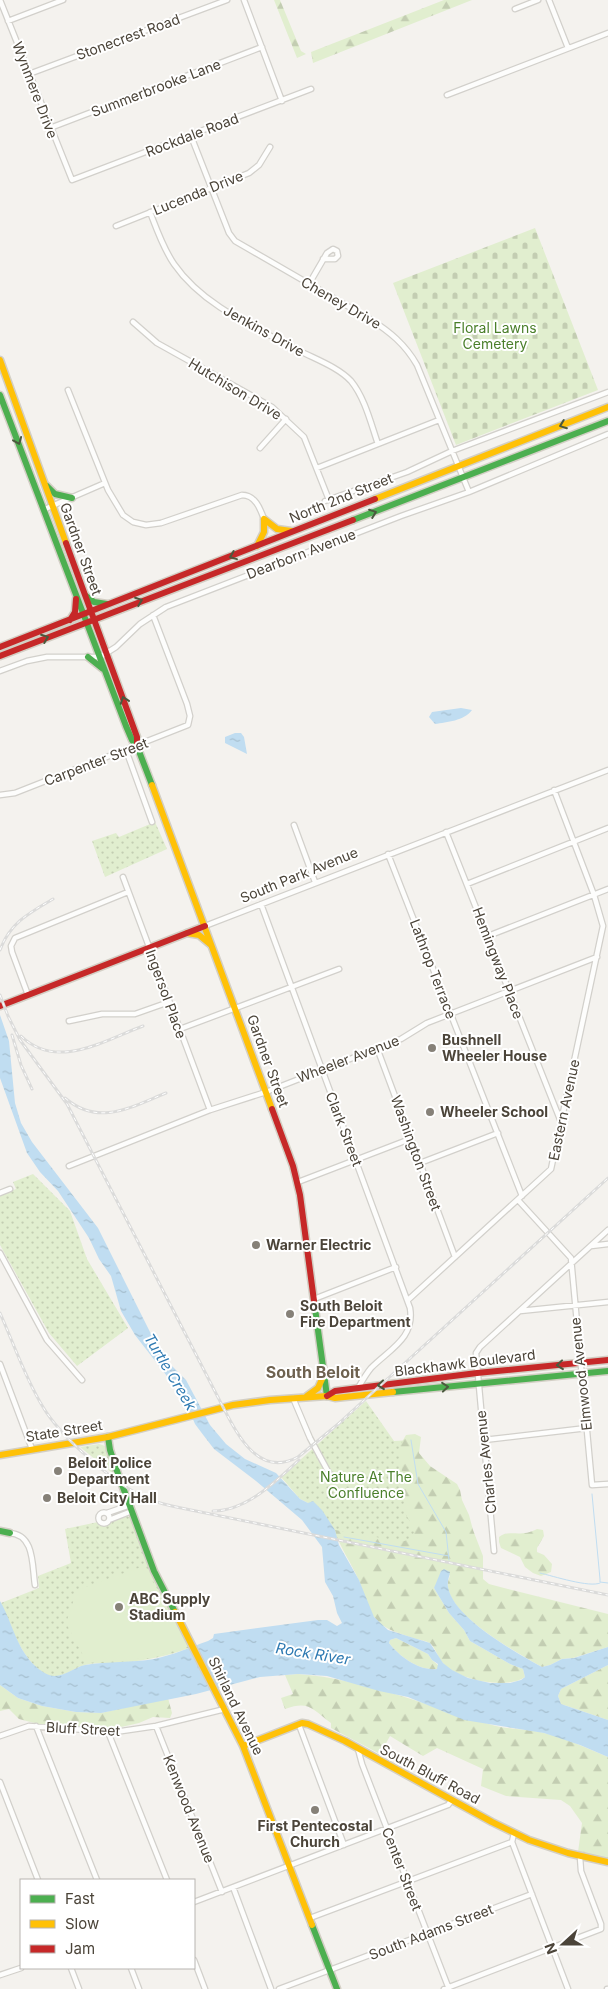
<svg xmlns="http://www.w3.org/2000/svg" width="608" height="1989" viewBox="0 0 608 1989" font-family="Inter,sans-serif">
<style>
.grass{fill:url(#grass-dots)}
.forest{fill:url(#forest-firs)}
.cemetery{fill:url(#cemetery-stones)}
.pitch{fill:#e1eecf}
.water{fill:url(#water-ripples);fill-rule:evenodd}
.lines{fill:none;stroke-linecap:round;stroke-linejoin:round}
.stream{stroke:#c0ddf1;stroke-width:1}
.street-casing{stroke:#d2d0cb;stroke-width:7}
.fast-casing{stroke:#d3cfc5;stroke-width:9}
.slow-casing{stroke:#d3cfc5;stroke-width:9}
.jam-casing{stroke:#d3cfc5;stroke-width:9}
.street{stroke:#fdfdfc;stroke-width:4.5}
.fast{stroke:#4caf50;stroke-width:6}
.slow{stroke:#ffc107;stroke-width:6}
.jam{stroke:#c62828;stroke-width:6}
.rail-casing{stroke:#dbdbda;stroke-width:3}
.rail{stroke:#fff;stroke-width:1;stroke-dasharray:4;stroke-linecap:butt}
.oneway{stroke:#4b593e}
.poi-dot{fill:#868178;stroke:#fff;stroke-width:2}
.labels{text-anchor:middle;stroke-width:4;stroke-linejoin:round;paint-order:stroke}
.street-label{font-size:14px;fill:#4b4439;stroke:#fff}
.park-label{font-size:14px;fill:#4a7f2a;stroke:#fff}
.poi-label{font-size:14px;font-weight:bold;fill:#4b4439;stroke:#fff;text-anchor:start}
.water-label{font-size:15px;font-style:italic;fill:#2e7ab2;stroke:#fff}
.quarter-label{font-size:16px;font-weight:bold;fill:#6e6250;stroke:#fff}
</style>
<defs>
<pattern id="grass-dots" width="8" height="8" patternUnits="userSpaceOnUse" patternTransform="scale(1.25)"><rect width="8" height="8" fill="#e1eecf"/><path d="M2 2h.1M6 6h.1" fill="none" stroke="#c3cdb2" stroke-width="1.8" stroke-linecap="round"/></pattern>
<pattern id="forest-firs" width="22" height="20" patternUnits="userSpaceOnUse" patternTransform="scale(1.25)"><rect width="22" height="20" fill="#e1eecf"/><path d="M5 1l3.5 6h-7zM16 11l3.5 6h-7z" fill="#c3cdb2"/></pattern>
<pattern id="cemetery-stones" width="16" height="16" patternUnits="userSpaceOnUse" patternTransform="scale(1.25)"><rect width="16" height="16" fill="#e1eecf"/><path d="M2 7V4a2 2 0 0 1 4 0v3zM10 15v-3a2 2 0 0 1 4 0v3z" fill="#c3cdb2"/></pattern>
<pattern id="water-ripples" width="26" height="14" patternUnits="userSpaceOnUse" patternTransform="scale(1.25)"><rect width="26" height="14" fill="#c0ddf1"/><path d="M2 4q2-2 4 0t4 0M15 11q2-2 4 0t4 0" fill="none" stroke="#a6bfcf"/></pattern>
</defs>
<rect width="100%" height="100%" fill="#f4f2ee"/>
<!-- grass -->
<path class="grass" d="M155,822L167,849L105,877L92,841L116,833L119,837Z
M33,1174L70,1211L87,1259L128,1328L77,1366L49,1333L0,1245V1195L16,1189L13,1182Z
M366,1401L394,1441L411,1440L423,1641L308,1503L300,1499L281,1477Z
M99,1444L105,1446L116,1476L80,1447Z
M125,1515L132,1518L191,1647C169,1656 147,1660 123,1663C111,1664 97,1662 85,1665C71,1668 61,1682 45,1674C25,1664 8,1623 1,1603L39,1588L38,1576L71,1563L65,1529L98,1522L106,1525Z"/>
<!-- forest -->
<path class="forest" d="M274,0H280L301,51L306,54L297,58Z
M444,0H472L313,63L311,52Z
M415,1434L421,1437L419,1453L430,1466L457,1484L460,1490L462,1500L469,1515L473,1530L483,1556V1579L489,1584L504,1588L608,1614V1647L573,1658L562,1659L550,1665L542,1667C518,1653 451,1617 448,1587C447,1583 449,1579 450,1575L434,1588L449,1613L464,1630L470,1641L510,1664L523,1669L525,1677C507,1690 457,1680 443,1663C438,1658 436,1649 431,1644C427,1641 421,1640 416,1639C400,1633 385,1631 374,1617C366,1607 364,1592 359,1581C352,1563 340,1549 335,1530L393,1540L404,1541L414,1538V1529L406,1515L405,1503L400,1482L402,1473L399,1447L406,1435Z
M537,1529L543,1530L544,1536L537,1548V1552L544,1555L552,1564L551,1572L541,1576L533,1573L525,1567L520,1557L501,1548L499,1542V1537C509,1529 521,1538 537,1529Z
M396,1638L428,1654L432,1660L439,1666L437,1669C419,1671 400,1657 389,1643L390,1640Z
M608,1665V1720L561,1704L558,1696L561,1689Z
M298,1674C365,1679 427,1706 492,1725C505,1729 525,1729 540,1732C564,1737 586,1748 608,1757V1859L578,1852L582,1823L570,1806L561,1800L506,1796L481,1786L483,1769L437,1748L423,1756L390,1736L380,1754L331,1728V1723C312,1709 309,1700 285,1709L281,1698L293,1694L285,1675Z
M0,1685L18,1698L42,1706L76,1712L101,1713L168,1698L172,1713L170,1718L153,1717L139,1723L117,1728L65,1727L46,1726L19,1719L9,1709L0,1711Z"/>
<!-- cemetery -->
<path class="cemetery" d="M535,228L598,390L456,445L393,283Z"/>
<!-- pitch -->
<path class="pitch" d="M144,1566L189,1646L149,1658L87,1663L66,1623L77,1590Z"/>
<!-- water -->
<path class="water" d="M461,708L472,710C464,721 447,722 435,724L429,717L432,712Z
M235,733H241L244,737L247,754L225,743V737Z
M0,1015L9,1041L15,1103L21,1123L32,1142L98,1228L150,1332L171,1365L186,1380L210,1425L226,1444L245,1459L276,1473L300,1499L308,1503L313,1501L322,1510L335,1530L339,1545L359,1580L374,1617L388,1630L430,1643L443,1663L452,1670L468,1678L490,1683H510L521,1680L525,1677L523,1669L510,1664L470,1641L464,1630L449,1613L434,1588L441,1571L444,1569L450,1572C449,1577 447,1583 448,1587C453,1618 517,1653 542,1667L550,1665L562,1659L574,1658L608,1647V1665L561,1689L558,1696L561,1704L608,1720V1757L580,1745L544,1733L464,1720L408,1697L379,1691L327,1676L298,1674L260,1677L196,1694L101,1713L76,1712L42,1706L18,1698L0,1685V1601C14,1625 17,1655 43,1672C59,1683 71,1668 85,1665C108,1661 132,1663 154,1659C173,1655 191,1647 208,1641L213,1638L214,1634L318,1620H327L337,1626L342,1623L337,1613L333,1596L325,1582L322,1547L302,1520L256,1481L214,1449L204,1436L195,1424L184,1398L135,1335L121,1311L111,1276L99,1259L89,1238L58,1191L40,1172L27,1153L0,1078ZM396,1638L428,1654L432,1660L438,1664L437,1669C419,1671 400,1657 389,1643L390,1640Z"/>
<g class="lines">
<!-- stream -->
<path class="stream" d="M411,1440L418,1484L446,1532L449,1560
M592,1494L600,1579V1582L608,1583
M344,1537L449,1556
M540,1573C553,1576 590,1588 600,1583"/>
<defs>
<path id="street" d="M0,0L72,180L311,89
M244,0L282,101
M549,0L568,48
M515,9L538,0
M8,21L63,0
M29,74L227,0
M447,95L608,33
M50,128L262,47
M191,136L229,233L235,241L370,319C390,332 405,344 417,365L469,492
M150,212C157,230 163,248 174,264C203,306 255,327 298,350C315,359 338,367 351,381C365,398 371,424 378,444
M116,226L249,173L259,165L270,147
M309,284L327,253L333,249L337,251L338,256L335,259H323
M133,322L157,343L272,407L304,437L329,500
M68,390L108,490L123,515L133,522L146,525L161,523L242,495C255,495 260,508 264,519
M260,448L286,419
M317,468L439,420
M325,501L407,472L452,451L608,392
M45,509L105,483
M0,671L27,661L47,657H100L116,647L140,624L166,607L401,516L469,492L608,434
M126,750L152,822
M0,795L15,793L188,725L190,716L187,704L153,615
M294,825L315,882
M446,832L561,1122
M388,854L522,1196
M123,877L210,1110
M467,884L608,828
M261,904L410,1308C415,1338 390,1349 371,1368C366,1374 362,1381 358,1388
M205,926L608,770
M488,936L608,889
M28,995L12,952L11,946L15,938L128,892
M69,1021L102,1014H135L169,1002
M180,1029L339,969
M377,1048L455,1257
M420,1163L498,1133
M69,1166L210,1110L266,1092L401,1039L427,1023L597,957
M298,1182L410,1139
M0,1193L10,1189
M518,1200L571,1258L592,1485L608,1484
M591,1246L608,1244
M0,1253L47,1340L82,1380
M314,1299L396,1267
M408,1300L551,1169L603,926L594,895L554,790
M520,1311L608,1302
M0,1364L32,1449
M293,1398L310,1438L330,1475
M484,1440L587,1428
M98.5 1518a5.5 5.5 0 1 1 11 0a5.5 5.5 0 1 1-11 0Z
M107,1513L130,1505
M109,1520L132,1511
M9,1533C35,1534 32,1566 35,1585
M494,1551L476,1353L480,1347L608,1230
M299,1725L344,1845
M36,1726L97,1880
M156,1726L222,1892
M108,1732L167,1880
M0,1736L29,1726L115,1732L156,1726L225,1709
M358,1749L362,1764L449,1989
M0,1782L38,1880
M514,1833L512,1842L568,1989
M233,1887L271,1989
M194,1902L448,1805L452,1800
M310,1918L512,1842
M194,1960L205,1989
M71,1968L79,1989
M131,1968L139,1989
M0,1975L21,1968
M279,1989L532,1894
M444,1989L601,1929V1924L581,1871L580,1857
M607,1989H608"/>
<path id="fast" d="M0,395L126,726L132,740L137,746L152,785
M47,486L55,494L72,498
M353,520L608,421
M86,596L94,602L107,604
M88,657L103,669
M314,1301L327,1396
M393,1392L608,1371
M108,1437L110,1450L118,1474L154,1571L175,1612
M0,1531L10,1533
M312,1925L337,1989"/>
<path id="slow" d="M0,360L66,543
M375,499L608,407
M264,519L277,529L291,531
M257,546L264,532V519
M152,785L272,1109
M187,933L199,935L211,945
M307,1396L318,1388L323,1377
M0,1455L108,1437L233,1405L270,1400L327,1396L335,1398L393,1392
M175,1612L243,1746L312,1925
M243,1746L302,1723L308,1724L345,1741L492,1822L529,1840L568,1853L608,1862"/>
<path id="jam" d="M66,543L137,737V745
M70,620L75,612L76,599
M0,647L375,499
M0,656L353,520
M0,1006L205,926
M272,1109L293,1166L300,1195L314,1301
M327,1396L335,1391L477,1373L608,1360"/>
</defs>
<!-- street casing -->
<use href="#street" class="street-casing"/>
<!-- fast casing -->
<use href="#fast" class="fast-casing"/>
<!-- slow casing -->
<use href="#slow" class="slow-casing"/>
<!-- jam casing -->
<use href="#jam" class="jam-casing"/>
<!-- street -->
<use href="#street" class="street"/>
<!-- fast -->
<use href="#fast" class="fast"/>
<!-- slow -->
<use href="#slow" class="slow"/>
<!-- jam -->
<use href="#jam" class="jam"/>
<defs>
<path id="rail" d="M0,950C10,923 29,913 53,899
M0,995L8,1016L20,1040L67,1104L223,1407C238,1436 259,1478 298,1457L343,1420
M12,1035L21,1065L32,1089
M21,1036C57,1071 105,1040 143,1026
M65,1098C99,1127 131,1107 166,1093
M0,1313C14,1344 25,1378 43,1407C60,1436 111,1481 142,1496C156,1503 171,1506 186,1509L608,1595
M338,1424L608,1178
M213,1511C247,1511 276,1481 299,1460"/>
</defs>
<!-- rail casing -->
<use href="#rail" class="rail-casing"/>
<!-- rail -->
<use href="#rail" class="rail"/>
</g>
<!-- one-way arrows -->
<defs><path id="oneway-chevron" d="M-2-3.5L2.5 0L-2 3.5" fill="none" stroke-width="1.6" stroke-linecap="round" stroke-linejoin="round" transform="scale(1.25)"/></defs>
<g class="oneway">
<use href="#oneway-chevron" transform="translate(563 425) rotate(159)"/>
<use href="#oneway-chevron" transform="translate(18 441) rotate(68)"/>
<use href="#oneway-chevron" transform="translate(373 513) rotate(-21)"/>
<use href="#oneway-chevron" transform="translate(233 556) rotate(158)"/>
<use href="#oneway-chevron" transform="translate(139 601) rotate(-21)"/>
<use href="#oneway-chevron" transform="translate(45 638) rotate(-21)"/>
<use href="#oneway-chevron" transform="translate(124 700) rotate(-110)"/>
<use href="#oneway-chevron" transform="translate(560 1365) rotate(174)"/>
<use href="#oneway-chevron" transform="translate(381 1385) rotate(174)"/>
<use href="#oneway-chevron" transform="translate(445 1387) rotate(-5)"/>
</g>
<!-- markers -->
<g class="poi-dot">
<circle cx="432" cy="1048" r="5"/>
<circle cx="430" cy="1112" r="5"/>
<circle cx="256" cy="1245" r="5"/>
<circle cx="290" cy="1314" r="5"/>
<circle cx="58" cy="1471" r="5"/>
<circle cx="47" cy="1498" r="5"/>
<circle cx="119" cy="1607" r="5"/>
<circle cx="315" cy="1810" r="5"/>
</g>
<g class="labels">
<!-- street labels -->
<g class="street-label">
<text transform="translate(128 37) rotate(-20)" y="5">Stonecrest Road</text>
<text transform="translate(156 88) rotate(-21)" y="5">Summerbrooke Lane</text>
<text transform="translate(35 90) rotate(69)" y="5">Wynmere Drive</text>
<text transform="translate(192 135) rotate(-21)" y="5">Rockdale Road</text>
<text transform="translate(198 193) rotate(-22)" y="5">Lucenda Drive</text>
<text transform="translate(341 303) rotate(30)" y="5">Cheney Drive</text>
<text transform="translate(264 331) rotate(29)" y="5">Jenkins Drive</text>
<text transform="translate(235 389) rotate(31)" y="5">Hutchison Drive</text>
<text transform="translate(341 498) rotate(-22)" y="5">North 2nd Street</text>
<text transform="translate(81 549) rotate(70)" y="5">Gardner Street</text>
<text transform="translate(301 554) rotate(-21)" y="5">Dearborn Avenue</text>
<text transform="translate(96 762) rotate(-21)" y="5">Carpenter Street</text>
<text transform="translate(299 875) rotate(-22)" y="5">South Park Avenue</text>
<text transform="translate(498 963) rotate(69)" y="5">Hemingway Place</text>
<text transform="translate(433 969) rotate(69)" y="5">Lathrop Terrace</text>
<text transform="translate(166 994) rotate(70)" y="5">Ingersol Place</text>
<text transform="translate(348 1059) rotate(-21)" y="5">Wheeler Avenue</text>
<text transform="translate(268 1061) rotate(70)" y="5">Gardner Street</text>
<text transform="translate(564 1110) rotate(-78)" y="5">Eastern Avenue</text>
<text transform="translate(344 1129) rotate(69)" y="5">Clark Street</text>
<text transform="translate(416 1153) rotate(70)" y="5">Washington Street</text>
<text transform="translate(465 1363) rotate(-7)" y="5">Blackhawk Boulevard</text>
<text transform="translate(581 1374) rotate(-96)" y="5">Elmwood Avenue</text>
<text transform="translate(64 1431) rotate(-9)" y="5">State Street</text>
<text transform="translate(486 1462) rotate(-96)" y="5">Charles Avenue</text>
<text transform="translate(236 1706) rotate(64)" y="5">Shirland Avenue</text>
<text transform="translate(83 1729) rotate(3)" y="5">Bluff Street</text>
<text transform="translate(430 1774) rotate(28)" y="5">South Bluff Road</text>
<text transform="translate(189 1809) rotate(68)" y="5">Kenwood Avenue</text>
<text transform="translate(402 1869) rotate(69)" y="5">Center Street</text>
<text transform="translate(431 1932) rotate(-21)" y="5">South Adams Street</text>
</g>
<!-- park labels -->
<g class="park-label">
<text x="495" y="333">Floral Lawns<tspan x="495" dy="16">Cemetery</tspan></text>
<text x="366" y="1482">Nature At The<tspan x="366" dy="16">Confluence</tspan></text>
</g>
<!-- poi labels -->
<g class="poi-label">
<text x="442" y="1045">Bushnell<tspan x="442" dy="16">Wheeler House</tspan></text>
<text x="440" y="1117">Wheeler School</text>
<text x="266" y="1250">Warner Electric</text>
<text x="300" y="1311">South Beloit<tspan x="300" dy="16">Fire Department</tspan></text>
<text x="68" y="1468">Beloit Police<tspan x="68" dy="16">Department</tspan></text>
<text x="57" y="1503">Beloit City Hall</text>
<text x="129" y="1604">ABC Supply<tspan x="129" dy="16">Stadium</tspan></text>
<text x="315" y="1831" text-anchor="middle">First Pentecostal<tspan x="315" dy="16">Church</tspan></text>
</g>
<!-- water labels -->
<g class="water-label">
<text transform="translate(170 1372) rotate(59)" y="5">Turtle Creek</text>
<text transform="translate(313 1654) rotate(9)" y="5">Rock River</text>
</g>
<!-- quarter labels -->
<g class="quarter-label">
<text x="313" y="1378">South Beloit</text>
</g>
</g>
<!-- legend -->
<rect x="20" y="1879" width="175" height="90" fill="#ffffff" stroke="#b7b4b0"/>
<rect x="30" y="1895" width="25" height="8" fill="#4caf50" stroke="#b7b4b0"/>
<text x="65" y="1904" font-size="15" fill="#4b4439">Fast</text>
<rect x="30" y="1920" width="25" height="8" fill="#ffc107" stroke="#b7b4b0"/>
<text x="65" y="1929" font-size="15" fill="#4b4439">Slow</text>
<rect x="30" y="1945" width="25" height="8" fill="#c62828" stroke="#b7b4b0"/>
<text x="65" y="1954" font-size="15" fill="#4b4439">Jam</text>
<!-- north arrow -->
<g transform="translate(563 1944) rotate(249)" stroke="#ffffff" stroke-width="4" paint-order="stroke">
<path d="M0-4L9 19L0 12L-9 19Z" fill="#4b4439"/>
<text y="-8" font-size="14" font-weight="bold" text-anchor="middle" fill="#4b4439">N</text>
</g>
</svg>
